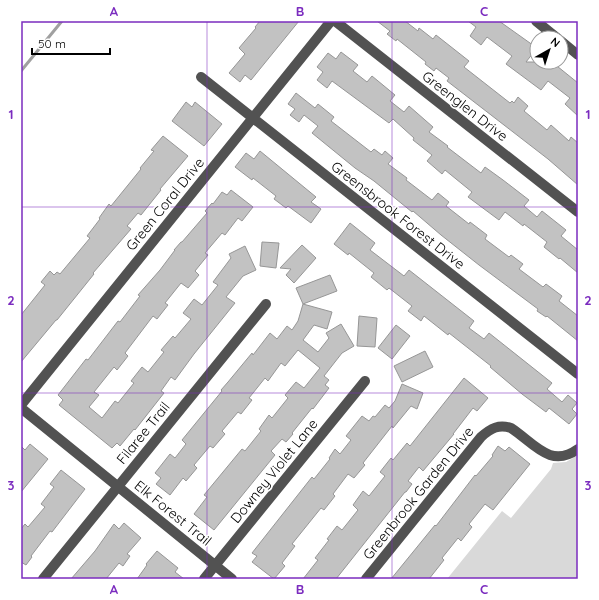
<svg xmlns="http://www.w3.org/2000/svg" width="599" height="600" viewBox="0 0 599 600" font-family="Quicksand,sans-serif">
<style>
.green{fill:#d9d9d9}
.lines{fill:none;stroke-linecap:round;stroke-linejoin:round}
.stream{stroke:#a0a0a0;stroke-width:3}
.building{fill:#c2c2c2;stroke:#969696}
.minor{stroke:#525252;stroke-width:10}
.grid{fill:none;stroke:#7b2cbf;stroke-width:1;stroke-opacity:0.55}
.labels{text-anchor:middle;stroke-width:3.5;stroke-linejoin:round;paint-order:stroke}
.street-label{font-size:14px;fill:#000;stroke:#fff}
.neatline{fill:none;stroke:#7b2cbf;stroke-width:1.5}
.grid-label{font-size:13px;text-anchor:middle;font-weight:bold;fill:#7b2cbf}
</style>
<rect width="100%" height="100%" fill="#fff"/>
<!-- green -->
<path class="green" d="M578,455V579H447L502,511L511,518L551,469L553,463L566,462Z"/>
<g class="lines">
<!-- stream -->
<path class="stream" d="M21,71L62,21"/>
</g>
<!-- building -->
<path class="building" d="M260,21H299L251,80L245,75L240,82L229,73L245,54L239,48L256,28L255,27Z
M377,21H405L418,31L419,28L433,39L436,35L469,61L464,67L510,103L512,101L514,103L518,97L528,106L524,111L547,130L551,125L569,141L571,137L578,143V185L548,159L447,81L449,78L436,68L434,71L425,64L426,62L397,39L396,41L387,34L390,31Z
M468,21H499L537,48L526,62H552L578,83V116L565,104L570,98L548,81L541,90L506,64L512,56L487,37L481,45L470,36L476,27Z
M341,52L358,65L353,71L367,82L372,76L395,95L390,101L404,112L409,106L433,127L429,132L448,146L447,147L481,173L485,167L503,180L529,200L524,206L537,217L542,211L566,230L561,236L578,250V273L560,258L559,259L544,247L547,242L524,224L523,226L505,212L499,220L468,197L472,192L445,170L442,174L427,161L432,155L413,140L414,138L393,119L389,123L332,81L327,88L317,80L323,72L317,67L328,53L336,59Z
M296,93L315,108L318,104L334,117L331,121L371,152L374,149L382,155L385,151L393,158L388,164L407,178L406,180L432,200L438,193L449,202L446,206L469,224L470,222L487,235L485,239L509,257L511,255L523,264L519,269L543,287L546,284L562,296L559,301L578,316V341L547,316L546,317L537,311L538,309L479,265L441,235L413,211L412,212L374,181L355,168L312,133L318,126L304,115L299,122L290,115L295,109L288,104Z
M186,102L192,107L195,102L222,124L204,146L172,121Z
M163,136L188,156L160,189L161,190L141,215L138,213L127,226L131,229L93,273L94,274L57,320H56L21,362V315L45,285L41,282L50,271L54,275L57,272L60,274L90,238L87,236L100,219L99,218L109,204L111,206L141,169L140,168L154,151L151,150Z
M260,151L316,197L311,202L321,209L311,223L288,206L286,208L274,199L276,196L253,178L252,180L235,167L246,153L254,159Z
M231,190L253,207L242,221L238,218L225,235L222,233L205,253L208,255L195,271L199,275L188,288L181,283L165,303L168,305L157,319L153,316L125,353L128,356L117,370L114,367L94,392L99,395L89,407L102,418L115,401L118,403L134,383L131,381L142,367L148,372L164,352L161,350L173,336L175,338L191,319L183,313L194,299L202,305L218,285L213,282L231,258L229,254L245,246L256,270L243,276L226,297L235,303L194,354L175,380L171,377L161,391L164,393L135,430L134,429L120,446L117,443L112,448L59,405L63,400L58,395L86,359L88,360L118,321L120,322L140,296L138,295L160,270L175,250H174L181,242H182L207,213L205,211L212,203L213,204L222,192L227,195Z
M350,223L375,243L370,250L404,276L409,270L474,321L469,328L484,339L489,333L552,383L547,389L562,402L568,395L577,403L572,409L577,414L569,424L549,408L546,412L522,394L490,367L491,366L449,333L448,335L424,316L421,321L408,311L412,306L389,288L387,290L371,277L374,273L349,253L348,255L334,244Z
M262,242L279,243L276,268L260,266Z
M302,245L316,258L294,283L286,275L291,269L280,268Z
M330,275L337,291L303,304L332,312L327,329L314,325L303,340L318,352L329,338L326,333L341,324L354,346L342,353L324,376L329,380L325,385L329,388L313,409L312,408L292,433L293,434L286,442L282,439L271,451L275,455L214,530L194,514L207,497L204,495L242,449L245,451L261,431L259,429L269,415L272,418L288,398L285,395L296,382L304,388L320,368L298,350L285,366L281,363L268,381L265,378L249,398L252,400L241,414L238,412L222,431L225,434L213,448L210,446L194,465L197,468L186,481L183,478L170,495L156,484L161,478L155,473L170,454L175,458L186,444L182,440L222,391L221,390L228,382L252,353L253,355L270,333L277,339L287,326L292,330L298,321L303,304L296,288Z
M359,316L377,318L375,347L357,346Z
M396,325L410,336L392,359L378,348Z
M425,351L433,367L402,382L394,366Z
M464,378L488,398L477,411L473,408L453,434H454L423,471L419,467L408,481L412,484L406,492H405L336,579H303L318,560L315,558L329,540L327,539L337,526L342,530L358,510L353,505L363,491L369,496L385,476L380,472L391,458L393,460L407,443L410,446Z
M402,384L423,393L417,409L411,406L393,428L392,426L363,463L365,465L354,478L348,474L333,494L335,496L324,510L321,508L292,544L295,546L282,563L285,566L274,579L252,562L257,556L252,553L312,477L314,479L330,459L329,458L335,449L340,454L351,440L346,436L362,416L369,421L373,416L375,417L385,405L389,408L395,401Z
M30,444L48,459L21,492V446L25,450Z
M498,446L505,451L509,447L530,464L493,510L485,504L469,524L472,527L461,541L458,538L442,558L444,560L429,579H391L435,525L436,526L475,475L476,476L493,456L492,455Z
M61,470L85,489L52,532L50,531L31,556L32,557L26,565L21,562V529L25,524L28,527L45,507L41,504L54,487L50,484Z
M124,523L141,538L127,554L130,556L123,566L119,563L106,579H71L95,551L114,524L119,529Z
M157,551L178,568L175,572L184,579H137L147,565L146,564Z"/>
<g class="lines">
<!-- minor -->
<path class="minor" d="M335,21L578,212
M536,21L557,38
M561,41L578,55
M201,77L578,374
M21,405L331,21
M21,408L232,579
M43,579L266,304
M204,579L365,381
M366,579L481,437C491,428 499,424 511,428C534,443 550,469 578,449"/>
</g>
<!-- grid -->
<path class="grid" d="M207,21V579M392,21V579M21,207H578M21,393H578"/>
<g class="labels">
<!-- street labels -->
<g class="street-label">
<text transform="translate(465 106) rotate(38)" y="5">Greenglen Drive</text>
<text transform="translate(165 204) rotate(-51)" y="5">Green Coral Drive</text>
<text transform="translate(398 215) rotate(38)" y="5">Greensbrook Forest Drive</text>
<text transform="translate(143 433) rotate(-51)" y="5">Filaree Trail</text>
<text transform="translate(274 471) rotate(-51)" y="5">Downey Violet Lane</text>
<text transform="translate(418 493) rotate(-51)" y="5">Greenbrook Garden Drive</text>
<text transform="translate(173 513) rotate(39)" y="5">Elk Forest Trail</text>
</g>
</g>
<!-- border -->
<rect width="599" height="600" fill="none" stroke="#ffffff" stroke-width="44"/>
<!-- north arrow -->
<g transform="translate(549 50) rotate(39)"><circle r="19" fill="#ffffff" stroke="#999999"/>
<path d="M0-3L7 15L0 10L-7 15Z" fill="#000000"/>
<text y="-6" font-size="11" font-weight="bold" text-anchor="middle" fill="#000000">N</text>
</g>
<!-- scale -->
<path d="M32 48v6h78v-6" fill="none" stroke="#000000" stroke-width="2"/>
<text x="38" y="48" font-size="12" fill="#000000" stroke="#ffffff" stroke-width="3" paint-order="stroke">50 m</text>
<rect x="22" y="22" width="555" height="556" class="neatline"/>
<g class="grid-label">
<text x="114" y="16">A</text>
<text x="300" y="16">B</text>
<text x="484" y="16">C</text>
<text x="11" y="119">1</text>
<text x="588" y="119">1</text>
<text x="11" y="305">2</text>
<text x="588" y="305">2</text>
<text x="11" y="490">3</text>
<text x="588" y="490">3</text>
<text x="114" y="594">A</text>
<text x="300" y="594">B</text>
<text x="484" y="594">C</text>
</g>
</svg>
